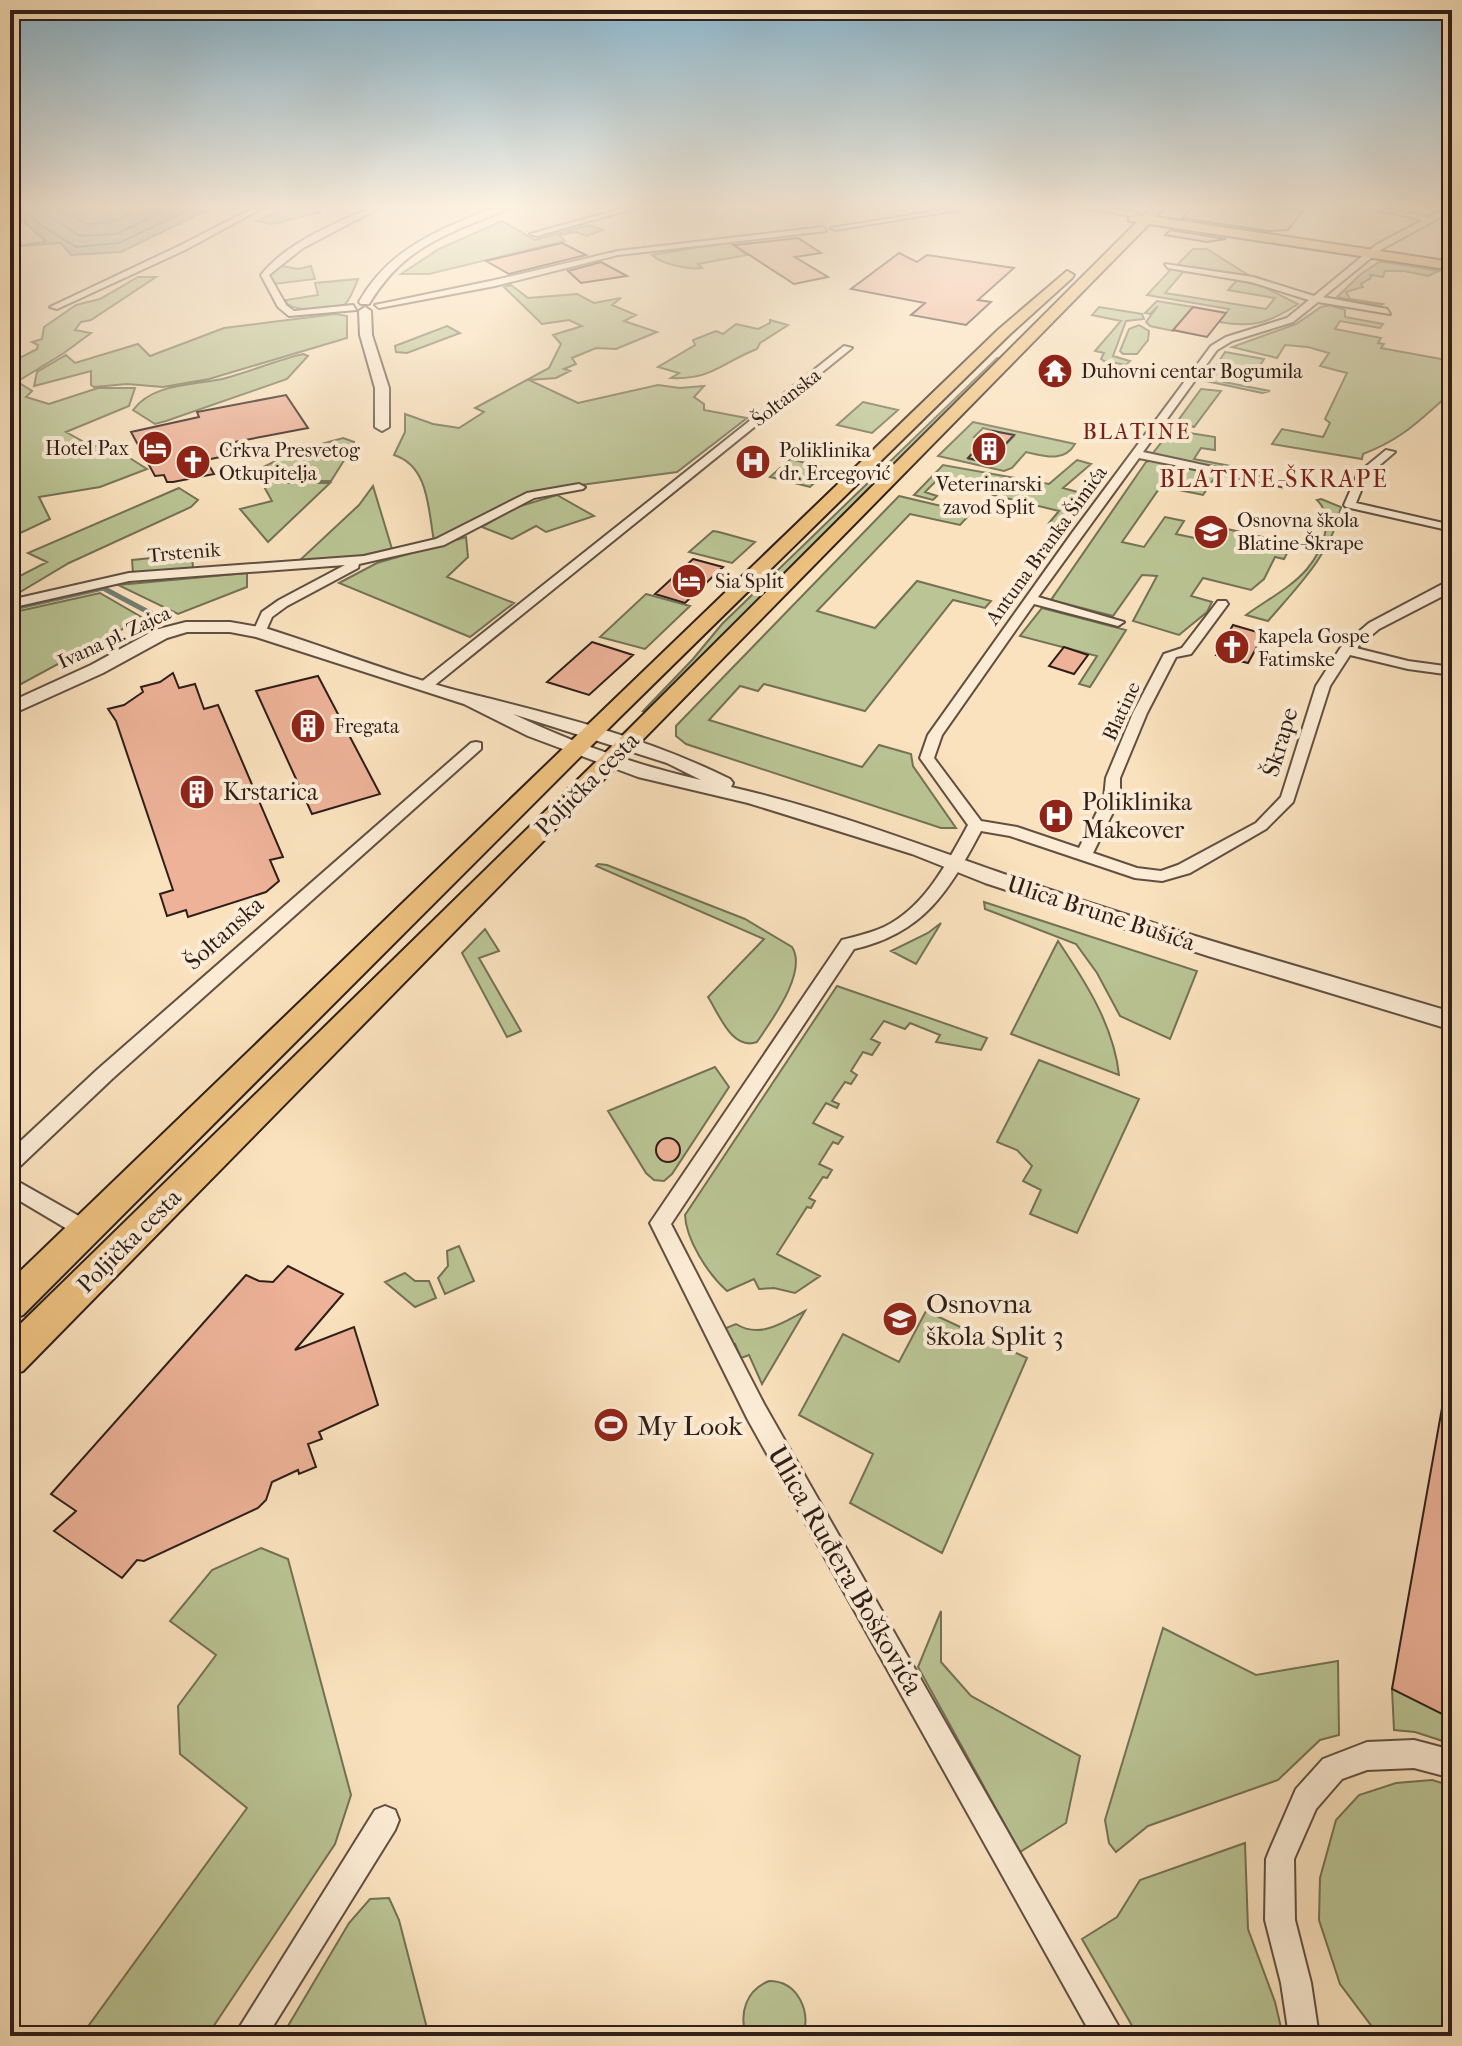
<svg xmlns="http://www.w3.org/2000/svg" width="1462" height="2046" viewBox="0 0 1462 2046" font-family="'IM FELL French Canon',serif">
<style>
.green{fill:#bac494;stroke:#747156;stroke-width:2;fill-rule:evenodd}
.water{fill:#9ebeae;stroke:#717e72;stroke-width:2}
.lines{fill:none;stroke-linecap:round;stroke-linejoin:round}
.shore{stroke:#666e64;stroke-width:2}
.stream{stroke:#717e72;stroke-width:5}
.building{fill:#edb298;stroke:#2e1e19;stroke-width:2}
.minor-casing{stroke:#614f42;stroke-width:4}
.tertiary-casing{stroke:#614f42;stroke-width:4}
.primary-casing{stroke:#2e1e19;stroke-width:4}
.minor{fill:#fcecd5;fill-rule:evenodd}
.tertiary{fill:#fcecd5;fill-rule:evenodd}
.primary{fill:#edc17f;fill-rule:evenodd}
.labels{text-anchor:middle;stroke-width:8;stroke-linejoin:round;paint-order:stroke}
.far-poi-label{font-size:20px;fill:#2e1e19;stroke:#fcecd5;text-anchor:start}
.far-street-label{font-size:20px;fill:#2e1e19;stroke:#fcecd5}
.far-neighbourhood-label{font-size:22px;letter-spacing:2px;fill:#7a1f14;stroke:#fcecd5}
.far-quarter-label{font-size:24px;letter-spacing:2px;fill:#7a1f14;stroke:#fcecd5}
.street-label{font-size:24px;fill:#2e1e19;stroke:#fcecd5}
.poi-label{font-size:24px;fill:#2e1e19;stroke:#fcecd5;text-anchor:start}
.near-poi-label{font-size:28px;fill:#2e1e19;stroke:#fcecd5;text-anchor:start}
.near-street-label{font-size:28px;fill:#2e1e19;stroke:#fcecd5}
</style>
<rect width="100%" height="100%" fill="#fae2be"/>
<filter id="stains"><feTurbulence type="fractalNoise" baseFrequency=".0025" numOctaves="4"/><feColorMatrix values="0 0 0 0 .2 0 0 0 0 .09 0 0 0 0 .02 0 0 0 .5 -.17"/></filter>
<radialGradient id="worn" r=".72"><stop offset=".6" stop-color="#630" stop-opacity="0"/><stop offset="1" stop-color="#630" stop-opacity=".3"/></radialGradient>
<!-- green -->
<path class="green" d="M289,207H322L319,213L272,224L257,221Z
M502,221L535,240L589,225L603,230L587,236L576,232L559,235L565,241L429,274H401L439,249Z
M729,242L747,255L698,264L702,268C689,270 661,264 652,255Z
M1193,249H1207L1253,278L1177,265Z
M1379,262H1384L1439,271L1428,276L1404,271H1385L1383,277L1370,275L1371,278L1361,284L1363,287L1346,292L1350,299L1383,304L1380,306L1337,297L1361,274Z
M282,266L298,269L311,266L315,279L274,284L270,276L273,268Z
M1172,268L1221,276L1183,272L1165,293L1266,309L1275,298L1228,290L1237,280L1260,285L1298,304C1269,323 1253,328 1219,322L1229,309L1147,295Z
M138,277H156L91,320L81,322L75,330L91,333L64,353L10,386V363L37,349L38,345L32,342L42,339L44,327L76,305L100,299Z
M358,279C355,286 351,298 346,303C336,314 298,311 287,304L286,300L318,295L315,283Z
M511,285L528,298L577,294L594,303L621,298L612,305L636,315L624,321L657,332L616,349L596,348L572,358L576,364L564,369L570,371L556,378L529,380L578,403L658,385L680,388L704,386L694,397L704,404V410L747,418L677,472L536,491L434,541C428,509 429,466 394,455L405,432V414L433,424L459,428L484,412L475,408L549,368L561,344L553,335L582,326L569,320L542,324L504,287Z
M1157,301L1193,307L1173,331L1150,326L1146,322L1158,306L1150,314L1145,313Z
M1330,305L1345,310V317L1383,324L1380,328L1340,321L1335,329L1381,338L1378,343L1384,344L1381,348L1452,361L1445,377L1452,384V392C1420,419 1405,438 1363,454L1362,459L1272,444L1282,429L1323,437L1330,423L1325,419L1347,373L1320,366L1329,353L1308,347L1285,345L1277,358L1232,347L1296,324L1321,307Z
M1099,307L1142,314L1144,319L1126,321L1113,356L1130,361L1126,365L1104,361L1101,359L1104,353L1095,351L1121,321L1092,315Z
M335,314L347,316V338L209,379L163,387L127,384L94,387L91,385V371L34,386L37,372L66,355L75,363L138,344L150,356L224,328Z
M770,320L788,325L760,343L757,349C721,363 712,380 671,378L679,373L658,367L695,345L693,340L716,331L723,334L736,324L758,329L770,323Z
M1139,325L1149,331L1148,340L1137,354H1123L1120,351L1129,329Z
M447,326L460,333L407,353L396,352L395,346Z
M1225,352L1264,359L1256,372L1279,377L1277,380L1229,372L1224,382L1270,391L1262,393L1206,381Z
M303,354L308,356L287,379L166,421L155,424L133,410C154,382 195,386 226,378C252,371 277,360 303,354Z
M997,358L1002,359L649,712L643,711L693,659L722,624Z
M21,384L32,391L26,397L49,404L98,388H135L129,406L66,432L93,447L106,443L147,469L100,487L39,497L50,519L10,538V390Z
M1201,389L1221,391L1194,427L1177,422Z
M863,402L898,410L872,433L837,425Z
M973,422L1075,444C1064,463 1044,456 1026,452L1012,468L1004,471L938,456ZM983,428L1014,436L988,463L969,459L985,440L974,437Z
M1171,430L1215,437V450L1201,448L1194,459L1241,468L1231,471L1156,455L1153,453Z
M343,438L354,442L353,446L331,481H302L255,471L296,451Z
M790,459L830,469L810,487L770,477Z
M1077,460L1091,464L1063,488L1085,494L1064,527L1049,523L1059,511L936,481L925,492L937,496L933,500L914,495L943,465L1049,484Z
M1152,460L1217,474L1203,495L1179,490L1185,480L1168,476L1122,542L1144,547L1165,517L1184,521L1176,534L1218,543L1227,529L1292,544L1284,559L1275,557L1264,579L1251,590L1203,578L1191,596L1212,602L1207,612L1179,635L1133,621L1157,576L1142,575L1113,616L1051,600L1146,462Z
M262,483H330L268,542L240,509L272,501Z
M373,486L392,549L350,558L299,561L359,505Z
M179,488L198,500L191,507L69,563L10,598V581L47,562L28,553Z
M557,495L594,516L546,532L536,526L512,539L482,527L514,508Z
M899,496L971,513L960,525L910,514L817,611L875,628L917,581L991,601L985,608L953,600L865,711L764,684L758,691L740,686L709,720L862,767L879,745L911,754L913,766L956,828H941L686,744L676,736V726Z
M1321,499L1341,507C1332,553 1298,586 1268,621L1246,615C1265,601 1292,587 1307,569C1322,551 1336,518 1317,500Z
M713,531L719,532L755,542L732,563L689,552Z
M466,537L468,557L447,577L514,603L470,637L339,583L377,563Z
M192,554L193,568L133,573L132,560Z
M247,573V587L178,614L118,585Z
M100,593L143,618L10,690V613Z
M646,594L690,606L645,649L600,637Z
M1042,608L1126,630L1090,687L1079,684L1097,656L1020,636Z
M598,864L607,865L745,919L792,947C808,972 771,1021 757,1042C732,1051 719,1014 708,997L764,939L596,866Z
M984,902L1197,971L1170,1039L1120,1016L1097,973L1076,944L985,909Z
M941,923L916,964L891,951L928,933Z
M485,929L499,951L479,958L521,1031L507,1037L462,953Z
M1058,941C1085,981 1114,1026 1119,1075L1011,1034Z
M837,986L987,1038L981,1050L936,1042L940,1035L910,1023L905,1029L884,1021L871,1039L880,1043L872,1055L863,1052L851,1071L857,1075L851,1084L845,1082L832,1101L839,1104L837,1108L826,1103L813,1123L843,1137L838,1144L833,1142L819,1164L832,1170L827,1178L823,1177L809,1198L815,1201L811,1208L807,1207L777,1254L820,1276L795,1293L774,1288L759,1289L754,1279L727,1291C708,1274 686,1240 685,1215Z
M1039,1060L1139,1099L1077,1233L1030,1214L1041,1190L1023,1181L1032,1166L1017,1150L997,1142Z
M715,1067L729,1087L672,1174L664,1181L654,1180L646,1173L608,1111Z
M459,1246L474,1281L445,1294L438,1278L448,1266L447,1251Z
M405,1273L415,1281H429L436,1298L415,1307L385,1282Z
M805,1311L762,1384L749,1355L741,1358L735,1344L729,1346L721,1330L736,1324C760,1339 782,1323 805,1311Z
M926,1311L1027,1358L942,1553L850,1503L873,1454L799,1415L843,1334L899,1362Z
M261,1548L288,1559L351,1795L335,1844L207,2036H81L247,1808L180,1754L178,1706L216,1655L170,1621L212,1570Z
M1452,1562V1744L1415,1732L1394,1730L1392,1689Z
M941,1611V1662L971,1696L1080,1756L1066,1823L1020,1852L918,1667Z
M1163,1628L1256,1675L1338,1661L1339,1735L1320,1740L1278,1780L1148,1826L1116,1852L1109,1843L1105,1820Z
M1432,1780L1452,1786V2036H1379L1340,1984L1319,1920L1320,1878L1336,1820L1359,1795L1396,1783Z
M1245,1843L1248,1929L1275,2002L1283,2036H1138L1082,1939L1117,1917L1140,1880Z
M389,1898L399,1920L429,2036H282L349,1923L370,1899Z
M769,1981C798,1981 811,2011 803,2036H746C739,2013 746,1990 769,1981Z"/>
<!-- water -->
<path class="water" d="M11,205H217L121,252L71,255L61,243L20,246L46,241L19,218Z"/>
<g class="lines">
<!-- shore -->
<path class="shore" d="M20,205L39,224L76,247L119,243L198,205
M32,205L80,236L116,234L176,205
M50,205L59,213L74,216L86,224L113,222L148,205"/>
<!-- stream -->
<path class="stream" d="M10,609L103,588L152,614"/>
</g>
<!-- building -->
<path class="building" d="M1194,205H1255L1303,211L1288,230L1269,231L1182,218Z
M1170,230L1226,239L1207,242L1165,235Z
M798,238L821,253L795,257L828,277L794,284L734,245Z
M562,243L586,255L509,274L486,261Z
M899,253L917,262L927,255L1014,268L978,300L991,302L966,325L911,315L925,303L851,289Z
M601,262L627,276L581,283L568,271Z
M1193,307L1226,313L1207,337L1173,330Z
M286,395L308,428L224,444L230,455L206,460L214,474L173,482H167L164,475L155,476L131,432L199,417L197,412Z
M993,431L1014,435L988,463L968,458Z
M693,559L723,567L685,603L655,594Z
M1233,625L1264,634L1248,663L1216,655Z
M592,642L633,655L589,695L547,682Z
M1064,647L1088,655L1074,674L1049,666Z
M173,673L179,688L195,684L204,709L218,705L283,857L270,860L279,881L266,892L188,917L186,910L167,916L160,894L173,890L116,721L108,709L124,705L143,692L141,687L160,682Z
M318,676L380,794L312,814L256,691Z
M656 1150a12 12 0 1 1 24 0a12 12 0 1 1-24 0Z
M288,1266L343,1294L295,1350L354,1327L378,1405L319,1432L322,1439L308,1444L316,1467L299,1474L298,1470L272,1482L266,1500L258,1508L144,1561L137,1560L122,1578L54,1531L76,1511L51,1494L246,1275L259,1281L273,1282Z
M1442,1408L1452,1409V1719L1392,1689Z"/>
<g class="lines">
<defs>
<path id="minor" d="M259,205H268L185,250L57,309L50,307L179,246Z
M376,205H385L303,248L269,275L286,305L294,311L353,305L356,310L289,316L278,307L261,275C288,241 337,223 376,205Z
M635,205H646L537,236L530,234Z
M973,205H989L835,230L831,228Z
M1359,205L1429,217L1452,206V211L1382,249L1323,297L1387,309L1390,314L1318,302L1293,322L1232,341L1217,350L1143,452L1287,483L1291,484V488L1139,458L1038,597L1124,622L1118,626L1034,604L942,735L934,758L981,821L1017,827L1079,848L1104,798L1106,778L1133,713L1164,654L1182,648L1218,601H1226L1228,604L1191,654L1176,657L1147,713L1120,778V798L1093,853L1137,868L1161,871L1178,865L1256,823L1281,797L1316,686L1341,647L1369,623L1452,579V589L1443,596L1379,629L1356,648L1408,661L1452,667V675L1408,669L1350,655L1330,686L1293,802L1266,829L1190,873L1162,881L1135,878L1010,836L981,831C949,891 924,933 854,949L671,1224L764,1404L1124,2036H1092L748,1420L650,1223L842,940C857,936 871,933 884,927C925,907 947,863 968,825L920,758L928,735L1072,533L1211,346L1226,337L1287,318L1309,300L1251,282L1168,268L1165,264L1253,277L1314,296L1376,245L1423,220Z
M823,227L826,231L618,255L495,286L379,308L375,305L495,280L618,251Z
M844,346L852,348L430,689H420V683Z
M1386,450L1395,452L1367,476L1356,503L1452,525V531L1346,507L1344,505L1358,473Z
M579,484L585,487L583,489L534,498L444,545L359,564L358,568L287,606L272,617L264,635L259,636L253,632L262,612L279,600L345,565L129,581L10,608V600L129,573L364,556L436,539L527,493Z
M476,742L481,743V749L112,1079L17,1169L10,1171V1151L98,1069L471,743Z
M10,1177L93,1224L96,1230L93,1236L86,1239L79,1236L10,1195Z
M1414,1740L1452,1750V1778L1414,1768L1367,1770L1342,1779L1316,1809L1294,1859L1295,1920L1311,1983L1319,2036H1289L1281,1983L1265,1920L1266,1859L1270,1849L1296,1789L1323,1759L1367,1742Z
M385,1806L395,1810L399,1820L395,1830L267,2036H234L375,1810Z"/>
<path id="tertiary" d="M500,205H513C500,214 483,219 468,225C422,245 395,261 369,304H361L359,302C390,246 444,228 500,205Z
M1066,205H1091L1138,213L1133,216Z
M365,307L371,311L372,335L389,388V427L382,431L375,427V388L360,335L359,311Z
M186,622H230L265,628C335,650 404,678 475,695C564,717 647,738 730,779L733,783L731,787C823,808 912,842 1001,873C1149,925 1301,967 1452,1012V1030L1208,956L985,883L912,854L748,803L638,777L528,736L464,704L256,637L230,632H187L167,638L103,673L10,715V702L91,665L155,630ZM513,714L667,763L701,780C636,765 572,743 513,714Z"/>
<path id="primary" d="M1154,205H1167L1156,217L1452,262V270L1149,224L23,1371L10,1376V1334L602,756L1137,222L1129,221V215L1143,216Z
M1067,271L1074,275L1072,278L1009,335L620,717L23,1315L10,1320V1281L999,329Z"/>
</defs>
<!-- minor casing -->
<use href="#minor" class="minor-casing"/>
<!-- tertiary casing -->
<use href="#tertiary" class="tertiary-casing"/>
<!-- primary casing -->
<use href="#primary" class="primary-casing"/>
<!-- minor -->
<use href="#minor" class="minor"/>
<!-- tertiary -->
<use href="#tertiary" class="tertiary"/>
<!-- primary -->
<use href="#primary" class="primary"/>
</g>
<!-- sky -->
<linearGradient id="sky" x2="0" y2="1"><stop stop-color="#8ab8d1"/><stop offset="0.42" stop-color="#fdf2e2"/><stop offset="1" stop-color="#fdf2e2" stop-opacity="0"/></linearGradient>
<rect width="1462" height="491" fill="url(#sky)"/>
<!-- icons -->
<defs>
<symbol id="temple-disc" viewBox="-11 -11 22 22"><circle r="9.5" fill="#8f2418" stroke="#fcecd5"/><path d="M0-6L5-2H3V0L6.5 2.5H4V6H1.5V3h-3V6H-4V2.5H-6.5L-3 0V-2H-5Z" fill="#fff"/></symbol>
<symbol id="hotel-disc" viewBox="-11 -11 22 22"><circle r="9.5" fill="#8f2418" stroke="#fcecd5"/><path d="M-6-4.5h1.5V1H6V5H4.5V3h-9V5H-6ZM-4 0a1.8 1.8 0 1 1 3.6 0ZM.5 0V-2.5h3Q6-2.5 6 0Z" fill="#fff"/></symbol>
<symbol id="building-disc" viewBox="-11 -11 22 22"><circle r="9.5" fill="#8f2418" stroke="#fcecd5"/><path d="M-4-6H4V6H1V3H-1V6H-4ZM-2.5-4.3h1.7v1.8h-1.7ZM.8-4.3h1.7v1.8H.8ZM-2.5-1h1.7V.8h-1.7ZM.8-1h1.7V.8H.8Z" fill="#fff"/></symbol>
<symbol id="church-disc" viewBox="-11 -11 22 22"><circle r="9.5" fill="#8f2418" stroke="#fcecd5"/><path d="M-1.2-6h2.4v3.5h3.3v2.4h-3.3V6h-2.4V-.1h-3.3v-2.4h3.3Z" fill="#fff"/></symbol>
<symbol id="hospital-disc" viewBox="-11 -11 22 22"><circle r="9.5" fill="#8f2418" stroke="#fcecd5"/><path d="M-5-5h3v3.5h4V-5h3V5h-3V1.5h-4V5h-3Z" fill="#fff"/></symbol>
<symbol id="school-disc" viewBox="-11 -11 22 22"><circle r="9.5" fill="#8f2418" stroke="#fcecd5"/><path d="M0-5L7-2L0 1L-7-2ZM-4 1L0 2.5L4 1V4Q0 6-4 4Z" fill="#fff"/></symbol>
<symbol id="stadium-disc" viewBox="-11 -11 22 22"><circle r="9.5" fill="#8f2418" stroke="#fcecd5"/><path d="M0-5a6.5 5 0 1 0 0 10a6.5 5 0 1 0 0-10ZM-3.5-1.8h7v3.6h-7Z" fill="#fff"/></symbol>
</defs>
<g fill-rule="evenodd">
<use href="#temple-disc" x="1035" y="351" width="40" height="40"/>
<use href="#hotel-disc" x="135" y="428" width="40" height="40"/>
<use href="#building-disc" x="969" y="429" width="40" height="40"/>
<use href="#church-disc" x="173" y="442" width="40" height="40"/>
<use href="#hospital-disc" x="733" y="442" width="40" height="40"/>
<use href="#school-disc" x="1191" y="512" width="40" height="40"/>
<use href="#hotel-disc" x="669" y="561" width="40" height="40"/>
<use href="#church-disc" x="1212" y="627" width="40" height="40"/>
<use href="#building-disc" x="288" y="706" width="40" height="40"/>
<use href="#building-disc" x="177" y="772" width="40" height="40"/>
<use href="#hospital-disc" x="1036" y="796" width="40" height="40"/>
<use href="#school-disc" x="880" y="1299" width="40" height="40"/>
<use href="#stadium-disc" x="591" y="1405" width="40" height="40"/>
</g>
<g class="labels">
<!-- far-poi labels -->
<g class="far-poi-label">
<text x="1081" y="378">Duhovni centar Bogumila</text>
<text x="129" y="455" text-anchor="end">Hotel Pax</text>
<text x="219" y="457">Crkva Presvetog<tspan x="219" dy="23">Otkupitelja</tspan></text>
<text x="779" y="457">Poliklinika<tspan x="779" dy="23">dr. Ercegović</tspan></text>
<text x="989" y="491" text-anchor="middle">Veterinarski<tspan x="989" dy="23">zavod Split</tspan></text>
<text x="1237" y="527">Osnovna škola<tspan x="1237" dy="23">Blatine-Škrape</tspan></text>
<text x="715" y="588">Sia Split</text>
<text x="1258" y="643">kapela Gospe<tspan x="1258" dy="23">Fatimske</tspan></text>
<text x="334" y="733">Fregata</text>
</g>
<!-- far-street labels -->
<g class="far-street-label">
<text transform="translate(786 397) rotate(-38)" y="7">Šoltanska</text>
<text transform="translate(1046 545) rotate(-54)" y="7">Antuna Branka Šimića</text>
<text transform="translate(184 552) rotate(-5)" y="7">Trstenik</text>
<text transform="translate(114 637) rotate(-25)" y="7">Ivana pl. Zajca</text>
<text transform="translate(1121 711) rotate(-65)" y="7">Blatine</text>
</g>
<!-- far-neighbourhood labels -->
<g class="far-neighbourhood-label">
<text x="1137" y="439">BLATINE</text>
</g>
<!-- far-quarter labels -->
<g class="far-quarter-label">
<text x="1274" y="487">BLATINE-ŠKRAPE</text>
</g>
<!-- street labels -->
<g class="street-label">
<text transform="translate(1280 742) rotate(-73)" y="8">Škrape</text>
<text transform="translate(587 784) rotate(-45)" y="8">Poljička cesta</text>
<text transform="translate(1101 913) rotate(18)" y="8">Ulica Brune Bušića</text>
<text transform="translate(224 933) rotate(-42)" y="8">Šoltanska</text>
<text transform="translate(129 1241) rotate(-45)" y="8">Poljička cesta</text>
</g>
<!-- poi labels -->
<g class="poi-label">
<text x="223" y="800">Krstarica</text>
<text x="1082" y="810">Poliklinika<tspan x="1082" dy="28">Makeover</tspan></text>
</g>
<!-- near-poi labels -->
<g class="near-poi-label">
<text x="926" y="1313">Osnovna<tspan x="926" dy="32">škola Split 3</tspan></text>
<text x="637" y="1435">My Look</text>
</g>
<!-- near-street labels -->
<g class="near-street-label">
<text transform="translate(846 1570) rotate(60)" y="10">Ulica Ruđera Boškovića</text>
</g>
</g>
<!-- margin -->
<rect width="1462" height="2046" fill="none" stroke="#fae2be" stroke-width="40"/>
<rect x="12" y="12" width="1438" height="2022" fill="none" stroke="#2e1e19" stroke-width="4"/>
<rect x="20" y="20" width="1422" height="2006" fill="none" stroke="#2e1e19" stroke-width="2"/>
<rect width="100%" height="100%" filter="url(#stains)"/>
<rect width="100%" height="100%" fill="url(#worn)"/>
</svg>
